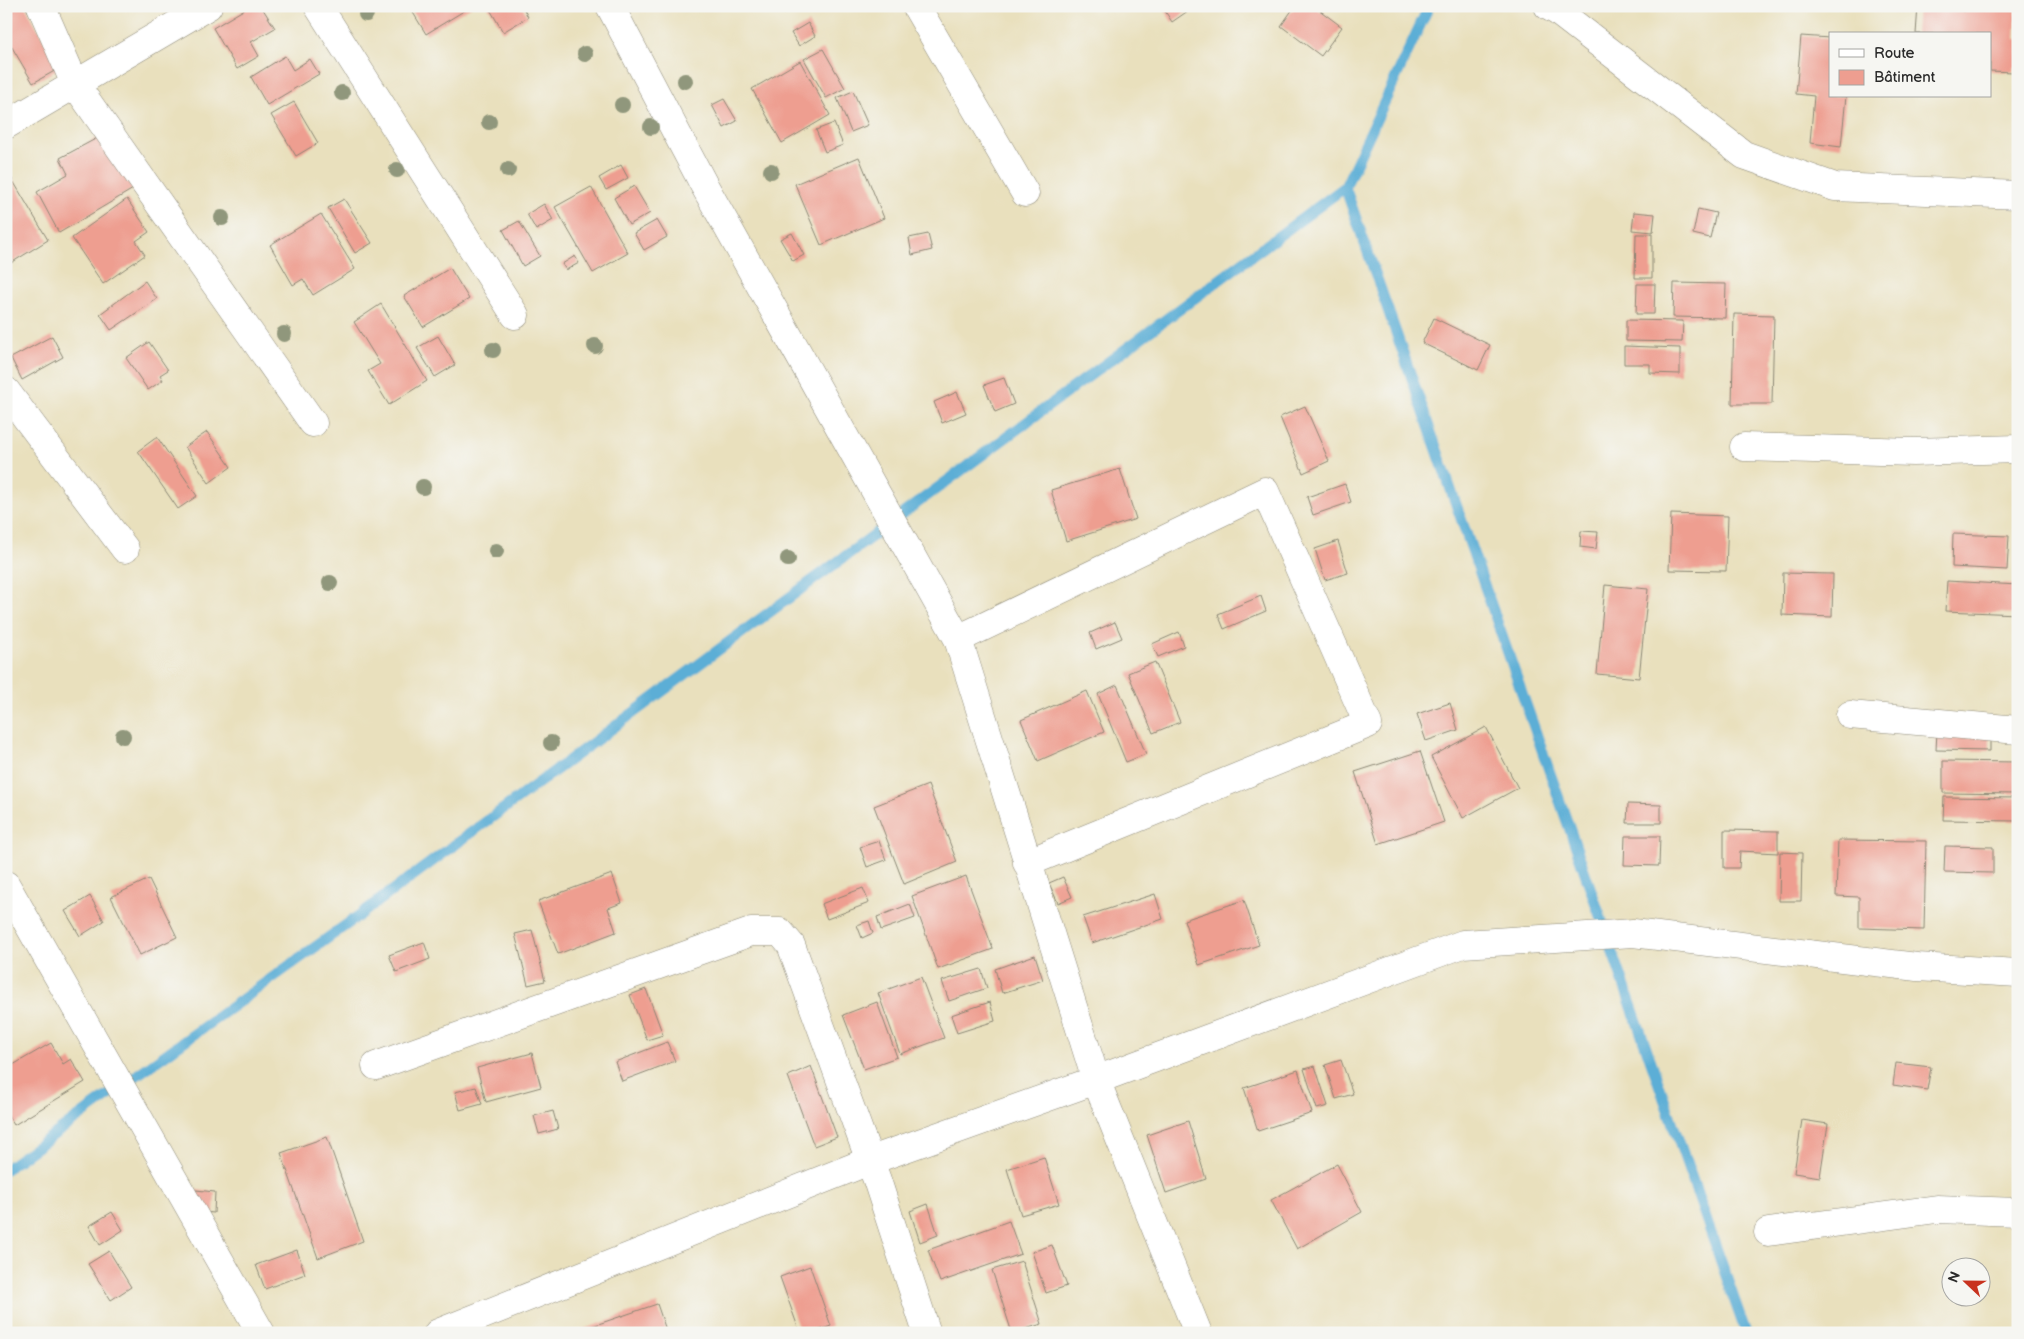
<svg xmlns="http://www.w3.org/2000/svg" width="2024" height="1339" viewBox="0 0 2024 1339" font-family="'Balsamiq Sans',sans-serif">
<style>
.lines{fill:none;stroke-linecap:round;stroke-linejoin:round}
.stream{stroke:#5baed6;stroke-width:11}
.building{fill:#ee9e90}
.street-casing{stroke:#8a8674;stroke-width:29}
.street{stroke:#fff;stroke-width:28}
.tree{fill:#90977b}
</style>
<rect width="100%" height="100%" fill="#f6f6f2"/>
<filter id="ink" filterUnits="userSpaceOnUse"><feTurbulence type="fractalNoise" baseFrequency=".02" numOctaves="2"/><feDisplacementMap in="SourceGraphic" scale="10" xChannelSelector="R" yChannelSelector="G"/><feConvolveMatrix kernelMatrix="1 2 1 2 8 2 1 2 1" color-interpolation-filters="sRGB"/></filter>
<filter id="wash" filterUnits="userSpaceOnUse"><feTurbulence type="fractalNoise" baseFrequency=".0096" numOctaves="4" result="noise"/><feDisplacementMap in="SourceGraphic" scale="20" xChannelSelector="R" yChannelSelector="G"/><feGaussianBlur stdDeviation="1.12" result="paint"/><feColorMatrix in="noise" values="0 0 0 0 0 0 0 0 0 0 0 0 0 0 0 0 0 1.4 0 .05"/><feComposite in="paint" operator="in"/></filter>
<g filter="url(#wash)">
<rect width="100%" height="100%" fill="#e9e0bd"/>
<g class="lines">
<!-- stream -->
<path class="stream" d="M1429,6L1345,187L1746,1333
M6,1169L353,920L1345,187"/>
</g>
<g id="blocks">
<!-- building -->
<path class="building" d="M6,6H25L60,68L33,83L6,37Z
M250,6H261L275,28L251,42L259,56L237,69L213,28Z
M409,6H472L426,34Z
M488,6H522L528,17L503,32Z
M780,6H797L784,14Z
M1166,6H1195L1172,22L1163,8Z
M1295,6H1314L1342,27L1321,56L1281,26Z
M1918,6L1947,8V9L1965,11V6H2017L2015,39H2018V68L2014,67L2013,72L1990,71V34H1916Z
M808,23L815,36L799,46L791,33Z
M1801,36L1830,38V96H1846L1841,147L1810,143L1814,96L1796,94Z
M823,49L845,88L826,98L804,59Z
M285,56L293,70L310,59L319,74L267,105L251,77Z
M800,61L830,115L782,143L752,89Z
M853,91L868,125L851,132L837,98Z
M724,99L737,121L724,128L712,105Z
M294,102L318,143L296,156L271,115Z
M834,123L843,145L825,152L816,130Z
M101,136L133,189L59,233L37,192L68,174L60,158Z
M859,157L884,218L821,245L795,184Z
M621,165L628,178L606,190L599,178Z
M6,169L48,240L11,263L6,255Z
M634,186L650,213L629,225L614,198Z
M591,187L628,253L593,273L555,207Z
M127,199L149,232L136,241L145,255L103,284L72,238Z
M344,199L372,243L355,253L328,208Z
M544,204L553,220L536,230L527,214Z
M1698,209L1716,213L1710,238L1693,234Z
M1634,212L1655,214L1653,232L1632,230Z
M321,214L355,269L313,295L303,279L293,285L270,245Z
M657,220L667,237L644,250L634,233Z
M519,221L540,256L523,266L503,230Z
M792,233L804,255L793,261L780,239Z
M928,234L932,250L912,255L909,238Z
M1636,234H1652V278H1635Z
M575,256L579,263L566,270L562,264Z
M450,268L469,299L423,327L404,296Z
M145,281L157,299L111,330L100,314Z
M1674,283L1726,284L1725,318L1673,317Z
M1637,284H1655L1654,314H1636Z
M381,304L427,381L389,405L368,371L380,364L354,322Z
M1734,314L1774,315L1772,404H1732Z
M1434,318L1490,345L1478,370L1422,343Z
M1626,320L1683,321L1682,342L1626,341Z
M52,336L63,357L22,380L11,358Z
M438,336L455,365L435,377L417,348Z
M149,342L168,370L160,375L163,380L148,390L126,358Z
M1624,346L1680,348V374L1650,373V364H1624Z
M1004,378L1014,404L995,412L984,385Z
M957,392L966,413L942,423L934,402Z
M1305,406L1329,461L1303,473L1280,417Z
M207,432L231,467L209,483L185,447Z
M157,437L197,496L178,509L138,451Z
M1120,469L1136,519L1066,541L1051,490Z
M1345,484L1351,502L1313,515L1307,497Z
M1671,514L1728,516L1726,571L1669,570Z
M1581,531L1598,532L1596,549L1580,547Z
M1953,534L2009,536L2007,570L1952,567Z
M1338,541L1348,573L1325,580L1315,549Z
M1783,573L1833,574L1832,617L1782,615Z
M1947,581L2018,585V614L1945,611Z
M1605,585L1648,589L1639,678L1597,674Z
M1261,596L1266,611L1224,629L1218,614Z
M1115,622L1122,638L1096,649L1090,633Z
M1179,632L1184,646L1158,657L1152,644Z
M1155,662L1180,722L1153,733L1128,673Z
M1117,685L1146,754L1126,762L1098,694Z
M1087,691L1104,732L1038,761L1021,720Z
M1450,703L1458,730L1426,741L1417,714Z
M1486,727L1518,788L1463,818L1431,757Z
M1937,731L1990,732V751L1936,750Z
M1420,751L1444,822L1378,844L1355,772Z
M1943,761L2018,762V794L1943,793Z
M928,785L957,862L904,884L874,806Z
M1944,797L2018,798V821L1943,820Z
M1628,804L1661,805V823H1627Z
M1724,830L1778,831V853L1740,851L1739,868H1724Z
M1625,836H1660L1659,866L1624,865Z
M1838,840L1926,841L1924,930L1859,928V897L1836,896Z
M879,841L886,860L867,867L860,847Z
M1945,846L1993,847V873L1944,872Z
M1780,852L1802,853L1801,901H1779Z
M612,874L622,903L608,908L616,932L558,954L538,901Z
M966,876L993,949L938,969L912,896Z
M1063,877L1072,897L1058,903L1049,883Z
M149,879L177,937L140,955L111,897Z
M863,888L869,903L827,919L821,904Z
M1155,894L1163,919L1092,943L1083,917Z
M90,896L104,921L80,936L65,911Z
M1244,900L1259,945L1199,965L1184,920Z
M910,904L915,918L881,930L877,917Z
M869,921L873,933L862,938L857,925Z
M532,930L545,981L528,985L515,934Z
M424,942L430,959L396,972L389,955Z
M1035,955L1043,980L1002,993L995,969Z
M981,969L987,988L949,1001L942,981Z
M921,977L944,1038L900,1054L878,993Z
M646,989L663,1035L647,1040L630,995Z
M877,1002L897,1057L864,1069L843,1015Z
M990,1002L995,1021L957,1033L951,1015Z
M667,1042L675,1061L622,1081L615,1062Z
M51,1043L63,1064L71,1059L85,1082L14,1125L6,1112V1069Z
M532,1053L541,1087L486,1102L477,1068Z
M1341,1060L1353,1094L1336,1099L1325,1065Z
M1896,1063L1931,1067L1927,1090L1893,1085Z
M811,1066L837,1137L814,1146L788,1076Z
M1315,1066L1328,1106L1317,1109L1304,1069Z
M1298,1070L1312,1113L1258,1131L1244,1088Z
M476,1087L482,1104L460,1110L455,1092Z
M553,1111L558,1129L539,1134L534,1116Z
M1802,1120L1828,1124L1820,1177L1794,1173Z
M1188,1121L1206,1179L1166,1193L1147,1135Z
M327,1137L363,1241L318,1258L281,1153Z
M1044,1157L1059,1204L1021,1215L1007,1169Z
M1337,1164L1362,1212L1297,1249L1271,1200Z
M196,1190L215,1192L214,1213L193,1211Z
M928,1204L938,1235L920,1242L910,1211Z
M112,1212L123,1230L100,1245L89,1226Z
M1009,1221L1021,1254L940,1282L928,1250Z
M1052,1245L1067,1286L1046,1293L1032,1252Z
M297,1250L305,1274L265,1289L256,1265Z
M109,1251L131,1287L111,1300L88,1264Z
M1022,1261L1042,1324L1012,1333L992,1270Z
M810,1266L831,1326L811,1333H800L780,1277Z
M657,1304L667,1333H575V1332Z"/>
</g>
</g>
<g filter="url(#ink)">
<use href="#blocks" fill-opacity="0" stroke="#8a8674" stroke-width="1"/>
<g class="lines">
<defs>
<path id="street" d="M41,6L75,84L313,423
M318,6L515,315
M610,6L704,185L958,639L1096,1080L1198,1333
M916,6L1025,193
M1548,6L1557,11L1744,155L1835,187L2018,195
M6,125L208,6
M6,391L125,549
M1744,447L1913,452L2018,449
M958,639L1265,491L1368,724L1027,863
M1850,715L2018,730
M6,885L261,1333
M376,1066L751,932H780L791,945L877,1180L927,1333
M1768,1232L1937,1209L2018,1212
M438,1333L869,1161L1096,1080L1463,944L1633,933L1917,967L2018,973"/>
</defs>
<!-- street casing -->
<use href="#street" class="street-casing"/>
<!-- street -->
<use href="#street" class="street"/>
</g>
<!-- trees -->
<g class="tree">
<circle cx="366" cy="14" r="8"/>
<circle cx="585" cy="54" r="8"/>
<circle cx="685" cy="81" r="8"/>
<circle cx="342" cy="93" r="8"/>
<circle cx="622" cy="105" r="8"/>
<circle cx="489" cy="122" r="8"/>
<circle cx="651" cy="127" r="8"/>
<circle cx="397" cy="170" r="8"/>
<circle cx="508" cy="170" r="8"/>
<circle cx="771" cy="171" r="8"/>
<circle cx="222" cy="218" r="8"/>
<circle cx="284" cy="334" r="8"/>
<circle cx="595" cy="346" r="8"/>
<circle cx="493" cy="350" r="8"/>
<circle cx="423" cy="487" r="8"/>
<circle cx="496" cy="551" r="8"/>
<circle cx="788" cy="559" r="8"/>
<circle cx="330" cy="583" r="8"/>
<circle cx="123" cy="736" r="8"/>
<circle cx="551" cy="743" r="8"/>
</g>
</g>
<!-- margin -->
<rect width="2024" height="1339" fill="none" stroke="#f6f6f2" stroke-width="25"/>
<!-- legend -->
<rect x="1829" y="32" width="162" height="65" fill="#f6f6f2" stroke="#a5a5a2"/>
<rect x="1839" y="49" width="25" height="8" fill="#ffffff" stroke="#a5a5a2"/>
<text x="1874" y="58" font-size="15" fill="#2b2b2b">Route</text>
<rect x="1839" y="70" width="25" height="15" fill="#ee9e90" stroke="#a5a5a2"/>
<text x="1874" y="82" font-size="15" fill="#2b2b2b">Bâtiment</text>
<!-- north arrow -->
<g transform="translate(1966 1282) rotate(292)"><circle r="24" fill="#f6f6f2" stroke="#a5a5a2"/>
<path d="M0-4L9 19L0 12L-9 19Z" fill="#c8321e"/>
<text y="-8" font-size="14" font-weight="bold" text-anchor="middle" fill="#2b2b2b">N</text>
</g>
</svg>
